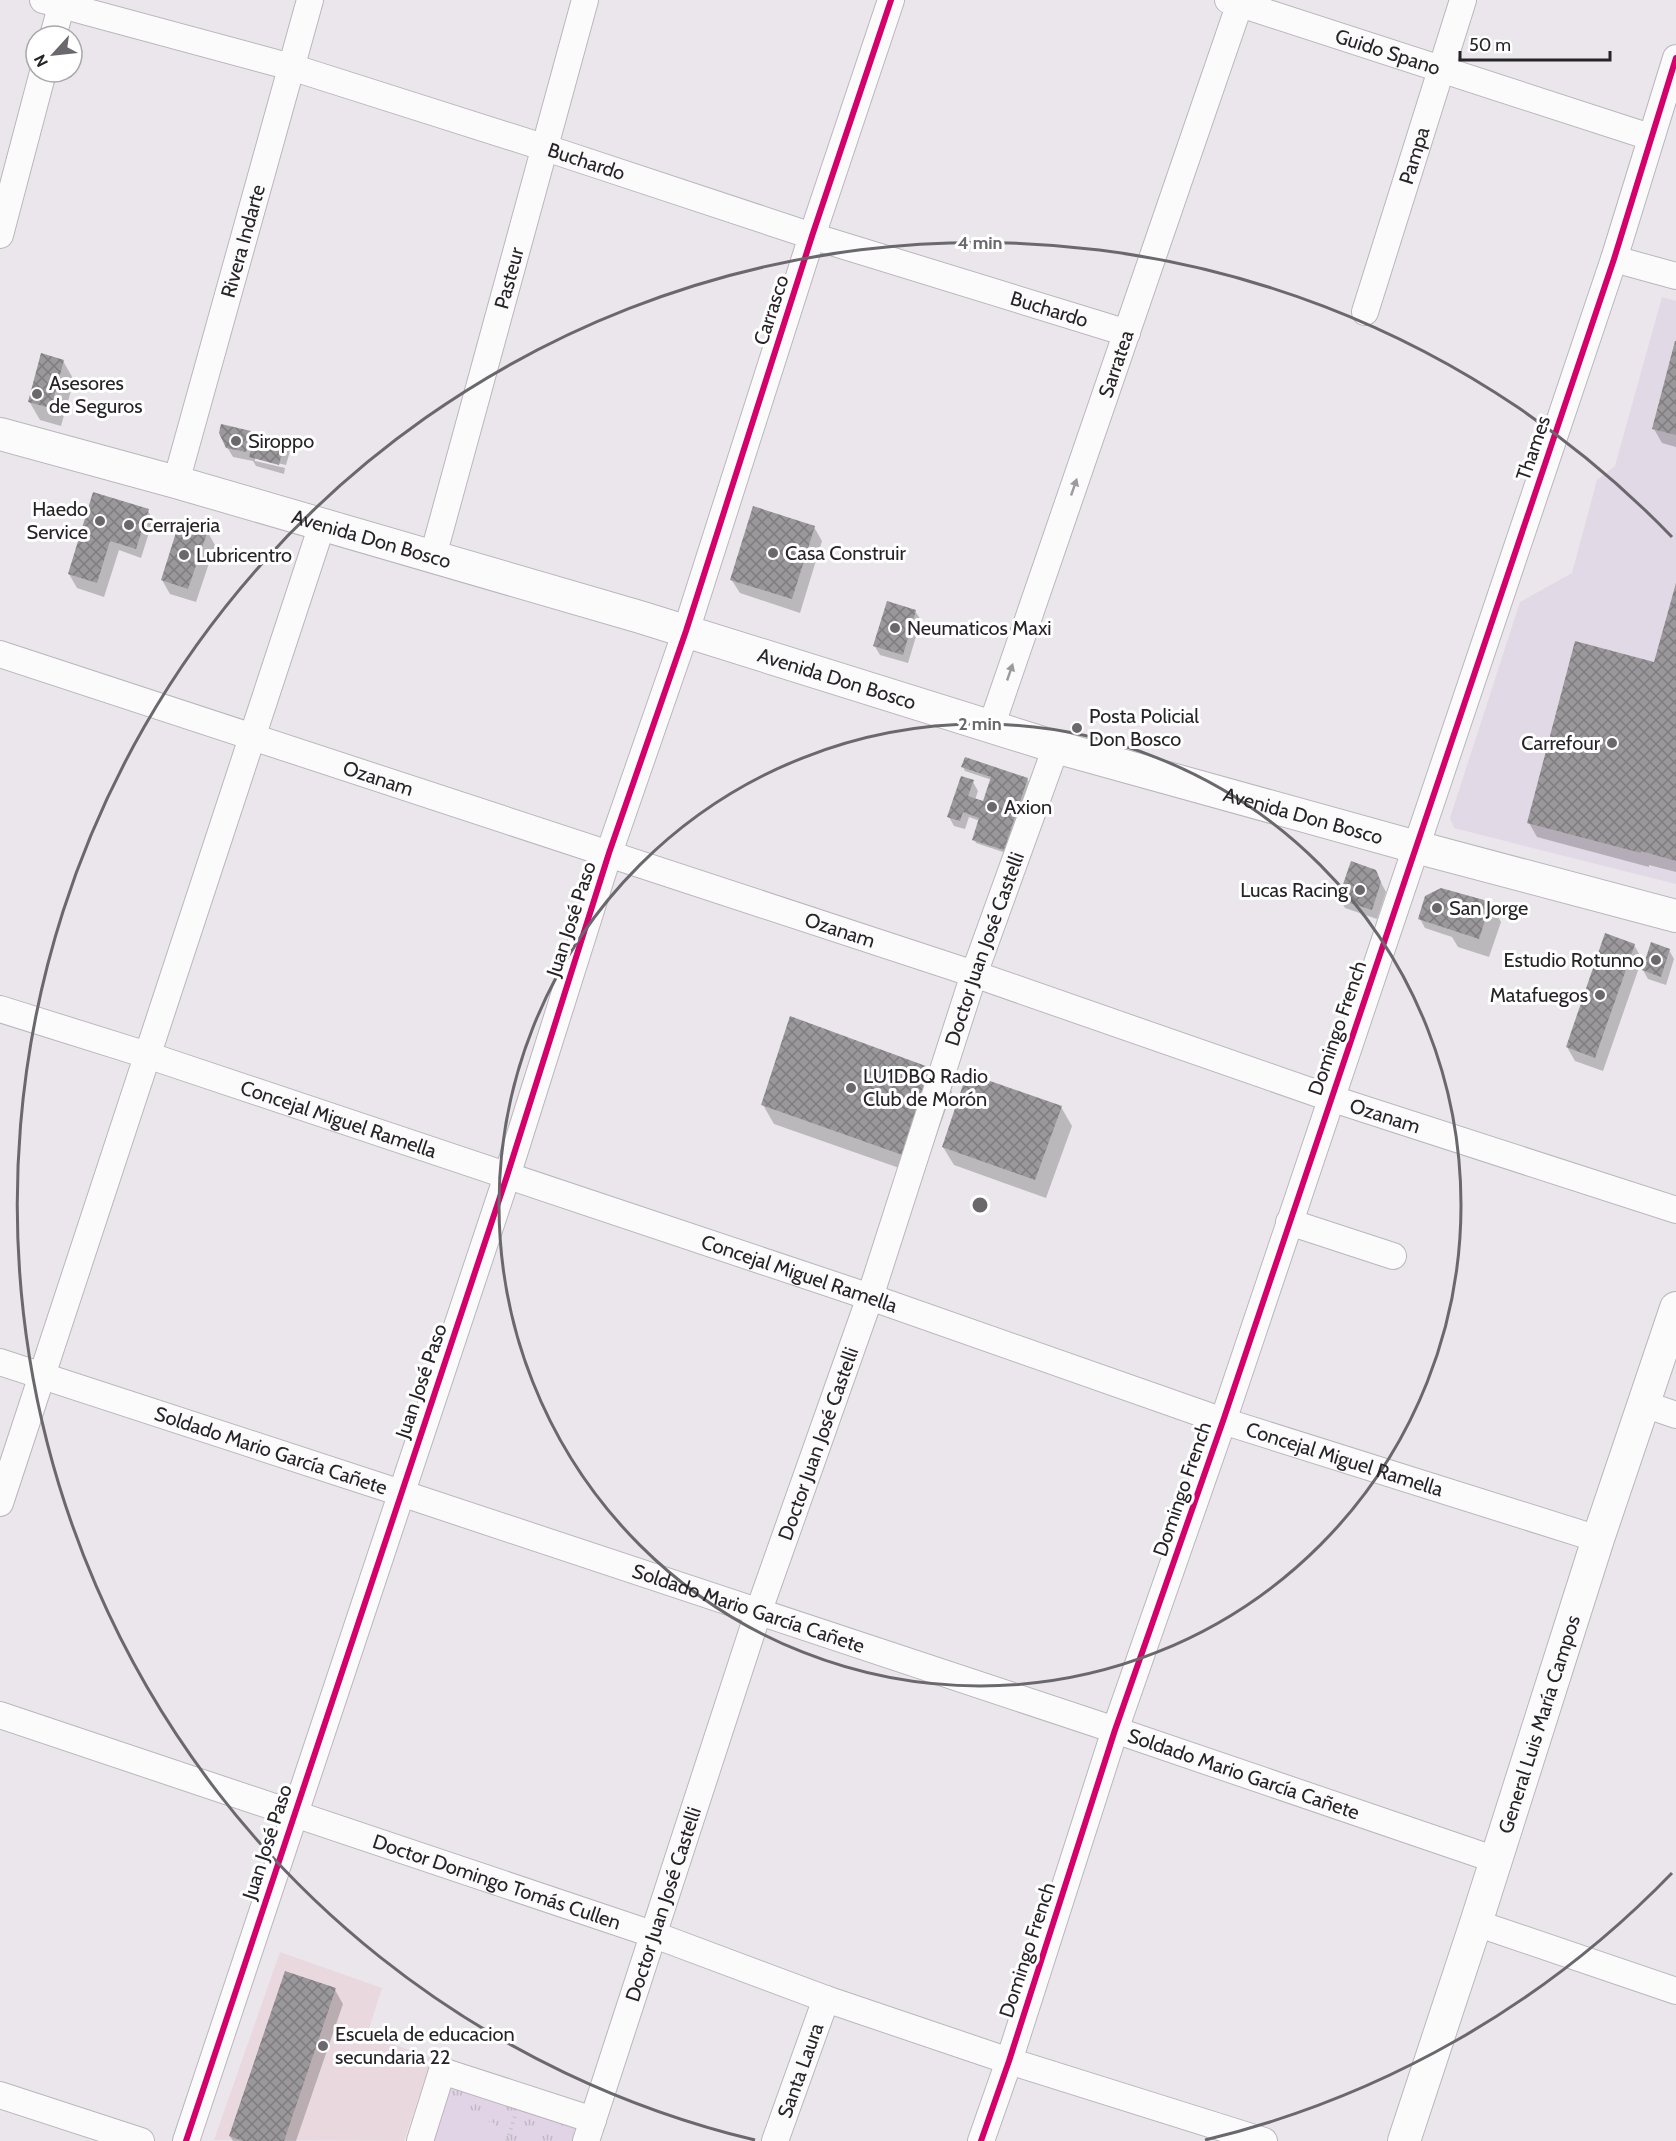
<svg xmlns="http://www.w3.org/2000/svg" width="1676" height="2141" viewBox="0 0 1676 2141" font-family="Cabin,sans-serif">
<style>
.built{fill:#e1d9e5}
.education{fill:#e9d9df}
.grass{fill:url(#grass-tufts)}
.garden{fill:#e1d4e6}
.shadow{fill:#0003}
.building{fill:url(#building-cross-hatch)}
.lines{fill:none;stroke-linecap:round;stroke-linejoin:round}
.minor-casing{stroke:#bab7bc;stroke-width:28}
.major-casing{stroke:#bab7bc;stroke-width:34}
.path{stroke:#cac8ca;stroke-width:4;stroke-dasharray:1.5 4.5;stroke-linecap:butt}
.minor{stroke:#fcfbfc;stroke-width:26}
.major{stroke:#fcfbfc;stroke-width:32}
.cycleway-casing{stroke:#fff;stroke-width:10}
.cycleway{stroke:#d6006c;stroke-width:6}
.oneway{fill:#9c9a9d}
.ring{fill:none;stroke:#6b686d;stroke-width:3}
.poi-dot{fill:#6b686d;stroke:#fff;stroke-width:2}
.labels{text-anchor:middle;stroke-width:6;stroke-linejoin:round;paint-order:stroke}
.street-label{font-size:20px;fill:#272428;stroke:#fff}
.poi-label{font-size:20px;fill:#272428;stroke:#fff;text-anchor:start}
.centre{fill:#6b686d;stroke:#fff;stroke-width:3}
.ring-label{font-size:18px;text-anchor:middle;font-weight:bold;fill:#6b686d;stroke:#fff;stroke-width:6;stroke-linejoin:round;paint-order:stroke}
</style>
<defs>
<pattern id="grass-tufts" width="24" height="20" patternUnits="userSpaceOnUse" patternTransform="scale(1.5)"><rect width="24" height="20" fill="#e1d4e6"/><path d="M3 7l-1-3M5 7V3M7 7l1-3M15 17l-1-3M17 17v-4M19 17l1-3" fill="none" stroke="#c1b6c5"/></pattern>
<pattern id="building-cross-hatch" width="8" height="8" patternUnits="userSpaceOnUse" patternTransform="scale(1.5)"><rect width="8" height="8" fill="#9b989c"/><path d="M0 0l8 8M0 8l8-8" fill="none" stroke="#7e7c7f"/></pattern>
</defs>
<rect width="100%" height="100%" fill="#eae6ec"/>
<!-- built -->
<path class="built" d="M1662,297L1676,301V884L1454,828L1450,818L1520,602L1572,573L1597,480L1615,466Z"/>
<!-- education -->
<path class="education" d="M280,1952L382,1988L367,2035L432,2058L404,2141L214,2140Z"/>
<!-- grass -->
<path class="grass" d="M449,2083L577,2127L572,2141H429Z"/>
<!-- garden -->
<path class="garden" d="M446,2106L496,2124L490,2141H434Z"/>
<!-- shadow -->
<path class="shadow" d="M1676,344V447L1662,443L1654,429Z
M63,361L74,380L61,426L40,420L29,401Z
M250,432L255,440L284,442L290,451L286,465L255,458V461L285,468L284,474L256,466L253,461L233,457L227,447Z
M94,494L148,511L153,520L141,558L119,550L104,597L77,588L69,574Z
M814,527L822,541L800,613L740,593L731,579Z
M207,531L215,545L196,602L170,594L162,580Z
M1676,586V872L1649,865V867L1537,837L1529,823L1655,664Z
M915,611L921,620L908,663L880,655L874,645Z
M963,767L1027,779L1030,783L1006,853L976,843L974,839L980,821L969,817L965,829L954,826L949,817L973,782L978,791L975,800L984,803L992,780L965,771Z
M1375,871L1386,892L1377,919L1345,908L1340,899Z
M1490,903L1501,922L1489,957L1458,947L1452,937L1425,928L1420,919Z
M1634,945L1642,959L1603,1071L1575,1061L1567,1047Z
M1669,950L1674,959L1666,985L1648,979L1643,970Z
M941,1073L952,1092L922,1176L774,1124L763,1105Z
M1061,1107L1072,1126L1046,1198L954,1165L943,1147Z
M335,1990L343,2004L296,2141H233L230,2136Z"/>
<!-- building -->
<path class="building" d="M1675,341H1676V435L1652,429Z
M41,353L64,360L51,408L28,402Z
M221,424L251,431L246,452L226,448L219,433Z
M255,433L285,441L279,465L249,457Z
M93,492L149,509L136,549L110,541L97,583L68,574Z
M753,506L815,526L792,599L730,580Z
M180,520L208,530L188,589L161,580Z
M1676,583V861L1641,851V853L1527,823L1575,641L1654,662Z
M887,601L916,610L903,655L873,646Z
M965,757L1028,778L1004,850L972,840L979,818L963,812L960,821L947,817L961,776L974,780L968,796L983,801L991,777L961,767Z
M1351,861L1376,870L1381,882L1372,910L1338,899Z
M1441,888L1491,902L1479,939L1418,919L1425,896Z
M1605,933L1635,944L1595,1058L1566,1047Z
M1651,942L1670,949L1661,977L1642,970Z
M790,1016L942,1072L911,1158L761,1105Z
M967,1073L1062,1106L1035,1180L942,1147Z
M285,1971L336,1988L284,2141H243L229,2136Z"/>
<g class="lines">
<defs>
<g id="minor">
<path id="s1" d="M43,0L291,67L546,148L812,236L1127,333"/>
<path id="s2" d="M1228,0L1650,137"/>
<path d="M53,36L63,0"/>
<path d="M0,235L43,72"/>
<path d="M1614,259L1676,276"/>
<path id="s3" d="M1365,312L1463,0"/>
<path id="s4" d="M176,482L310,0"/>
<path id="s5" d="M433,556L585,0"/>
<path id="s6" d="M0,654L974,974L1330,1098L1676,1210"/>
<path id="s7" d="M991,727L1241,0"/>
<path id="s8" d="M0,1009L147,1055L870,1297L1223,1421L1598,1539"/>
<path d="M1289,1222L1393,1256"/>
<path id="s9" d="M0,1362L401,1493L1115,1730L1496,1860"/>
<path d="M1644,1404L1676,1415"/>
<path d="M0,1503L322,525"/>
<path id="s10" d="M0,1715L652,1934L826,1999L1009,2061L1264,2141"/>
<path d="M1476,1923L1676,1991"/>
<path d="M0,2095L141,2141"/>
<path d="M186,2141L507,1176L609,853L686,631L812,236L891,0"/>
<path d="M420,2141L442,2071L593,2120"/>
<path id="s11" d="M586,2141L758,1613L870,1297L974,974L1056,747"/>
<path id="s12" d="M775,2141L826,1999"/>
<path d="M981,2141L1009,2061L1115,1730L1223,1421L1614,259L1676,58"/>
</g>
<g id="major">
<path id="s13" d="M0,434L176,482L640,617L1056,747L1416,847L1676,916"/>
<path id="s14" d="M1404,2141L1476,1923L1598,1539L1676,1308"/>
</g>
</defs>
<!-- minor casing -->
<use href="#minor" class="minor-casing"/>
<!-- major casing -->
<use href="#major" class="major-casing"/>
<!-- path -->
<path class="path" d="M507,2141L515,2116"/>
<!-- minor -->
<use href="#minor" class="minor"/>
<!-- major -->
<use href="#major" class="major"/>
<defs>
<path id="cycleway" d="M186,2141L507,1176L609,853L686,631L812,236L891,0
M981,2141L1009,2061L1115,1730L1223,1421L1614,259L1676,58"/>
</defs>
<!-- cycleway casing -->
<use href="#cycleway" class="cycleway-casing"/>
<!-- cycleway -->
<use href="#cycleway" class="cycleway"/>
</g>
<!-- one-way arrows -->
<defs><path id="oneway-solid" d="M-6-.8H1V-3.2L6.5 0L1 3.2V.8H-6Z" transform="scale(1.5)"/></defs>
<g class="oneway">
<use href="#oneway-solid" transform="translate(1074 487) rotate(-71)"/>
<use href="#oneway-solid" transform="translate(1010 672) rotate(-71)"/>
</g>
<!-- distance rings -->
<g class="ring">
<circle cx="980" cy="1205" r="481"/>
<path d="M1672 1873A962 962 0 0 1 1205 2140M755 2140A962 962 0 1 1 1672 537"/>
</g>
<!-- markers -->
<g class="poi-dot">
<circle cx="37" cy="394" r="6"/>
<circle cx="236" cy="441" r="6"/>
<circle cx="100" cy="521" r="6"/>
<circle cx="129" cy="525" r="6"/>
<circle cx="773" cy="553" r="6"/>
<circle cx="184" cy="555" r="6"/>
<circle cx="895" cy="628" r="6"/>
<circle cx="1077" cy="728" r="6"/>
<circle cx="1612" cy="743" r="6"/>
<circle cx="992" cy="807" r="6"/>
<circle cx="1360" cy="890" r="6"/>
<circle cx="1437" cy="908" r="6"/>
<circle cx="1656" cy="960" r="6"/>
<circle cx="1600" cy="995" r="6"/>
<circle cx="851" cy="1088" r="6"/>
<circle cx="323" cy="2046" r="6"/>
</g>
<g class="labels">
<!-- street labels -->
<g class="street-label">
<text dy="7" stroke="none"><textPath href="#s2" startOffset="168">Guido Spano</textPath></text>
<text dy="7" stroke="none"><textPath href="#s3" startOffset="164">Pampa</textPath></text>
<text dy="7" stroke="none"><textPath href="#s1" startOffset="567">Buchardo</textPath></text>
<text dy="7" stroke="none"><textPath href="#s4" startOffset="250">Rivera Indarte</textPath></text>
<text dy="7" stroke="none"><textPath href="#s5" startOffset="288">Pasteur</textPath></text>
<text transform="translate(771 310) rotate(-72)" y="7">Carrasco</text>
<text dy="7" stroke="none"><textPath href="#s1" startOffset="1053">Buchardo</textPath></text>
<text dy="7" stroke="none"><textPath href="#s7" startOffset="384">Sarratea</textPath></text>
<text transform="translate(1533 448) rotate(-71)" y="7">Thames</text>
<text dy="7" stroke="none"><textPath href="#s13" startOffset="386">Avenida Don Bosco</textPath></text>
<text dy="7" stroke="none"><textPath href="#s13" startOffset="872">Avenida Don Bosco</textPath></text>
<text dy="7" stroke="none"><textPath href="#s6" startOffset="398">Ozanam</textPath></text>
<text dy="7" stroke="none"><textPath href="#s13" startOffset="1358">Avenida Don Bosco</textPath></text>
<text transform="translate(571 919) rotate(-72)" y="7">Juan José Paso</text>
<text dy="7" stroke="none"><textPath href="#s6" startOffset="884">Ozanam</textPath></text>
<text dy="7" stroke="none"><textPath href="#s11" startOffset="1257">Doctor Juan José Castelli</textPath></text>
<text transform="translate(1337 1028) rotate(-71)" y="7">Domingo French</text>
<text dy="7" stroke="none"><textPath href="#s6" startOffset="1460">Ozanam</textPath></text>
<text dy="7" stroke="none"><textPath href="#s8" startOffset="356">Concejal Miguel Ramella</textPath></text>
<text dy="7" stroke="none"><textPath href="#s8" startOffset="842">Concejal Miguel Ramella</textPath></text>
<text transform="translate(421 1381) rotate(-71)" y="7">Juan José Paso</text>
<text dy="7" stroke="none"><textPath href="#s11" startOffset="735">Doctor Juan José Castelli</textPath></text>
<text dy="7" stroke="none"><textPath href="#s9" startOffset="285">Soldado Mario García Cañete</textPath></text>
<text dy="7" stroke="none"><textPath href="#s8" startOffset="1418">Concejal Miguel Ramella</textPath></text>
<text transform="translate(1182 1489) rotate(-71)" y="7">Domingo French</text>
<text dy="7" stroke="none"><textPath href="#s9" startOffset="788">Soldado Mario García Cañete</textPath></text>
<text dy="7" stroke="none"><textPath href="#s14" startOffset="438">General Luis María Campos</textPath></text>
<text dy="7" stroke="none"><textPath href="#s9" startOffset="1310">Soldado Mario García Cañete</textPath></text>
<text transform="translate(267 1842) rotate(-72)" y="7">Juan José Paso</text>
<text dy="7" stroke="none"><textPath href="#s10" startOffset="524">Doctor Domingo Tomás Cullen</textPath></text>
<text dy="7" stroke="none"><textPath href="#s11" startOffset="249">Doctor Juan José Castelli</textPath></text>
<text transform="translate(1027 1950) rotate(-72)" y="7">Domingo French</text>
<text dy="7" stroke="none"><textPath href="#s12" startOffset="75">Santa Laura</textPath></text>
</g>
<!-- poi labels -->
<g class="poi-label">
<text x="49" y="390">Asesores<tspan x="49" dy="23">de Seguros</tspan></text>
<text x="248" y="448">Siroppo</text>
<text x="88" y="516" text-anchor="end">Haedo<tspan x="88" dy="23">Service</tspan></text>
<text x="141" y="532">Cerrajeria</text>
<text x="785" y="560">Casa Construir</text>
<text x="196" y="562">Lubricentro</text>
<text x="907" y="635">Neumaticos Maxi</text>
<text x="1089" y="723">Posta Policial<tspan x="1089" dy="23">Don Bosco</tspan></text>
<text x="1600" y="750" text-anchor="end">Carrefour</text>
<text x="1004" y="814">Axion</text>
<text x="1348" y="897" text-anchor="end">Lucas Racing</text>
<text x="1449" y="915">San Jorge</text>
<text x="1644" y="967" text-anchor="end">Estudio Rotunno</text>
<text x="1588" y="1002" text-anchor="end">Matafuegos</text>
<text x="863" y="1083">LU1DBQ Radio<tspan x="863" dy="23">Club de Morón</tspan></text>
<text x="335" y="2041">Escuela de educacion<tspan x="335" dy="23">secundaria 22</tspan></text>
</g>
</g>
<circle cx="980" cy="1205" r="9" class="centre"/>
<g class="ring-label">
<text x="980" y="249">4 min</text>
<text x="980" y="730">2 min</text>
</g>
<!-- north arrow -->
<g transform="translate(54 54) rotate(243)"><circle r="28" fill="#ffffff" stroke="#a9a7a9" stroke-width="1.5"/>
<path d="M0-4.5L10 22L0 15L-10 22Z" fill="#6b686d"/>
<text y="-9" font-size="16" font-weight="bold" text-anchor="middle" fill="#272428">N</text>
</g>
<!-- scale -->
<path d="M1460 51v9h150v-9" fill="none" stroke="#272428" stroke-width="3"/>
<text x="1469" y="51" font-size="18" fill="#272428" stroke="#ffffff" stroke-width="4.5" paint-order="stroke">50 m</text>
</svg>
